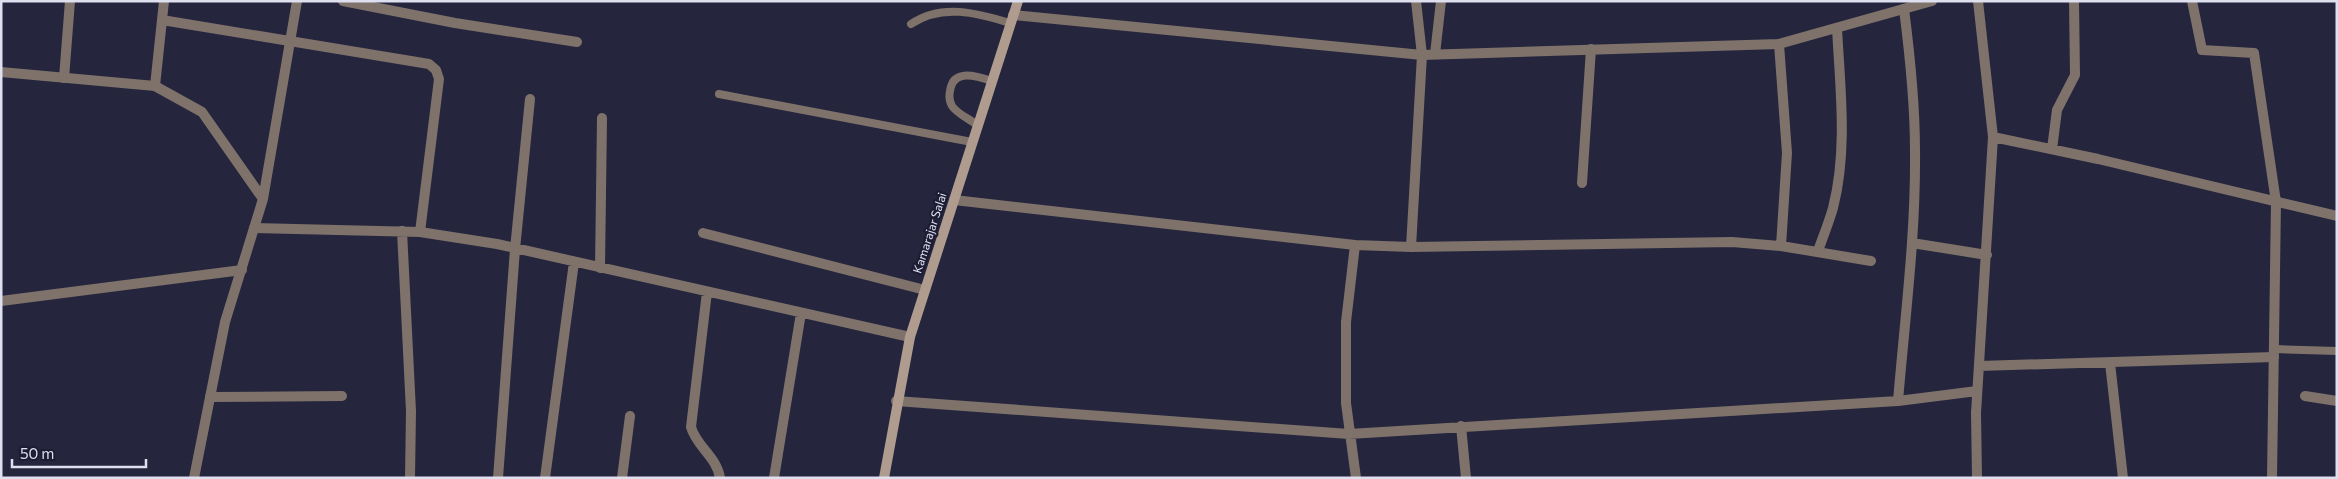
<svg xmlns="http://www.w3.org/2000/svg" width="2338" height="479" viewBox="0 0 2338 479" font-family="Commissioner,sans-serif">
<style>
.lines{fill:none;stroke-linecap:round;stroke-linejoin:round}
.service{stroke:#7e726a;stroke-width:8}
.minor{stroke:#7e726a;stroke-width:10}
.tertiary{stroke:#7e726a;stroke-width:10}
.secondary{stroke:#af9c8f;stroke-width:10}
.labels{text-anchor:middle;stroke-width:4.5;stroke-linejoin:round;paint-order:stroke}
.street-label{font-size:12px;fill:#dee0f0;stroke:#1c1c33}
</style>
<rect width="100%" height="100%" fill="#25253d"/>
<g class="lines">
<!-- service -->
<path class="service" d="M911,24C942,3 977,13 1010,23
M719,94L972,142
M977,125C970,119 957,114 952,106C949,101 949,96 950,91C953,68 977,76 992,81
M2274,349L2337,351"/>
<!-- minor -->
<path class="minor" d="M343,1L455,23L577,42
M162,20L429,64L436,70L439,79L420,232
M1779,44L1787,153L1781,246
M1435,54L1441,1
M64,78L70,1
M155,86L164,1
M1993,137L2098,159L2337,216
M2052,149L2057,110L2075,75L2074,1
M1582,183L1591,49
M954,200L1355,245L1411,247L1732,242L1781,246L1871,261
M254,228L420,232L497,244L910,337
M402,231L411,411L410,478
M703,233L925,290
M1912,243L1987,255
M1355,245L1346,322V403L1356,478
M1411,247L1422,55L1416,1
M1818,251C1823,237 1829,222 1833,208C1848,150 1840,87 1837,28
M600,268L602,118
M707,292L691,427C696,446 717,457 720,478
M1,301L242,270
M2110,363L2123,478
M1979,366L2274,357
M2305,396L2337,401
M210,397L342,396
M896,401L1349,434L1898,401L1977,391
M1898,401C1905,317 1916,234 1915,150C1915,102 1910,56 1904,9
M1461,426L1466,478
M498,478L515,249L530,99
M545,478L574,262
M622,478L630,416
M774,478L801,313
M1977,478L1976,413L1993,137L1978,1"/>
<!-- tertiary -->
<path class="tertiary" d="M2192,1L2202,50L2254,53L2276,202L2272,478
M1013,15L1422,55L1779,44L1932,1
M1,72L155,86L202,112L263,199
M194,478L225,322L263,199L297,1"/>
<!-- secondary -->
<path class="secondary" d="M884,478L910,337L1018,1"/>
</g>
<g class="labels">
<!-- street labels -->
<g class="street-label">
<text transform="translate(930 233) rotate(-72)" y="4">Kamarajar Salai</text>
</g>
</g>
<!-- border -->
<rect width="2338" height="479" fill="none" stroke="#dee0f0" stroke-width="5"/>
<!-- scale -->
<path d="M12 459v8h134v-8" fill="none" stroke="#dee0f0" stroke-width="2.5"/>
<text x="20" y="459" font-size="15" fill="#dee0f0" stroke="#1c1c33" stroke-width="4" paint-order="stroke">50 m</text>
</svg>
